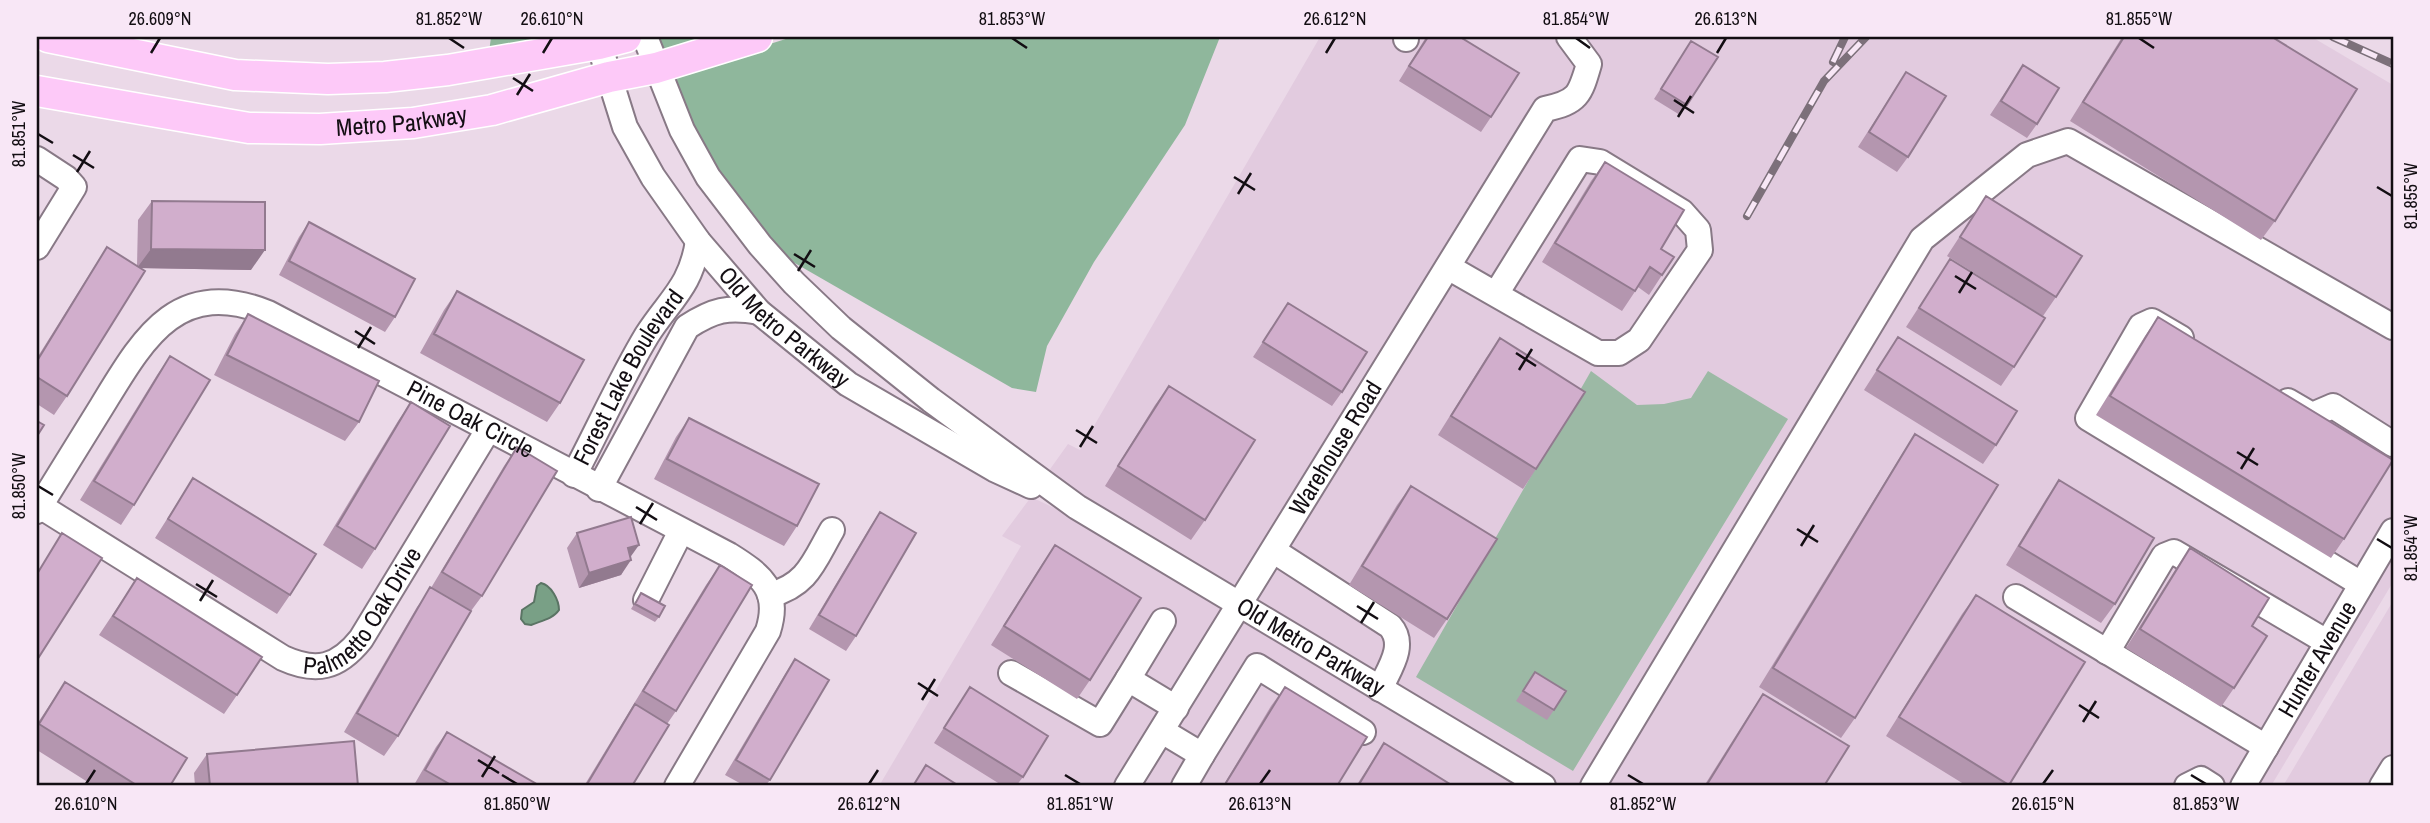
<svg xmlns="http://www.w3.org/2000/svg" width="2430" height="823" viewBox="0 0 2430 823" font-family="'Archivo Narrow',sans-serif">
<style>
.built{fill:#e2cbdf}
.green{fill:#9cb9a5}
.forest{fill:#8fb79c}
.water{fill:#79a086;stroke:#5a7464;stroke-width:2}
.lines{fill:none;stroke-linecap:round;stroke-linejoin:round}
.minor-casing{stroke:#887986;stroke-width:28}
.major-casing{stroke:#fff;stroke-width:33}
.minor{stroke:#fff;stroke-width:24}
.major{stroke:#fdc9f8;stroke-width:30}
.rail-casing{stroke:#7c707a;stroke-width:8}
.rail{stroke:#f8e7f6;stroke-width:5;stroke-dasharray:16;stroke-linecap:butt}
.wall{fill:#b496af}
.shaded-wall{fill:#927a8f}
.building{fill:#d1aecc;stroke:#927a8f;stroke-width:2}
.ticks{fill:none;stroke:#130e13;stroke-width:2.5}
.labels{text-anchor:middle;stroke-width:5;stroke-linejoin:round;paint-order:stroke}
.street-label{font-size:24px;fill:#130e13;stroke:#f8e7f6}
.neatline{fill:none;stroke:#130e13;stroke-width:2.5}
.ticks-label{font-size:18px;text-anchor:middle;fill:#130e13}
</style>
<rect width="100%" height="100%" fill="#ebd9e8"/>
<!-- built -->
<path class="built" d="M1320,37H1820L1824,39L1826,37H2312L2393,85V582L2271,786H879L1021,546L1002,536L1031,497L1067,514L1048,472L1068,444L1080,450Z
M2393,601V786H2283Z"/>
<!-- green -->
<path class="green" d="M1591,371L1637,405L1664,404L1691,398L1708,371L1788,419L1573,771L1416,677Z"/>
<!-- forest -->
<path class="forest" d="M491,37H582L488,60Z
M666,37H719L663,54L658,40Z
M792,37H1220L1185,125L1094,262L1047,346L1036,392L1012,388L786,258L717,172L692,126L671,75Z"/>
<!-- water -->
<path class="water" d="M541,583C551,585 559,600 559,610C553,619 540,621 531,625L525,624L521,619L522,610L534,602L537,586Z"/>
<g class="lines">
<defs>
<g id="minor">
<path id="s1" d="M645,37L682,130L708,177L760,245L794,283L841,328L931,400L1077,507L1543,786"/>
<path d="M1406,39V37"/>
<path id="s2" d="M599,44L625,127L653,177L698,241L759,312L848,384L994,469L1031,486"/>
<path d="M37,159L66,178L74,187L37,247"/>
<path d="M1448,267L1598,353H1619L1639,340L1700,250L1698,230L1682,212L1600,162L1580,159L1496,294"/>
<path d="M2181,338L2152,321L2141,326L2088,418L2361,584"/>
<path d="M2288,401L2312,415L2333,406L2393,444"/>
<path id="s3" d="M574,475C598,430 621,378 647,335C670,299 691,287 698,241"/>
<path d="M599,489L687,327C713,310 728,306 759,312"/>
<path id="s4" d="M40,506L283,658C316,673 338,668 361,639L488,430"/>
<path id="s5" d="M37,511C59,476 80,441 102,406C143,339 177,276 268,313L729,555C761,575 781,590 768,631L677,786"/>
<path d="M1274,551L1390,626C1407,645 1389,669 1380,689"/>
<path d="M770,595C808,585 814,561 832,530"/>
<path d="M2016,597L2266,747"/>
<path d="M646,600L681,531"/>
<path d="M1163,621L1128,679L1176,708"/>
<path d="M2107,652L2164,556L2174,552L2327,642"/>
<path d="M1011,673L1100,724L1128,679"/>
<path d="M1162,731L1202,755L1257,666L1363,732"/>
<path id="s6" d="M1127,786L1545,109C1578,102 1580,95 1589,64L1569,37"/>
<path d="M1184,786L1202,755"/>
<path d="M1593,786L1922,239L2027,155L2068,141L2393,327"/>
<path d="M2187,786L2201,779L2212,786"/>
<path id="s7" d="M2243,786L2393,531"/>
<path d="M2382,786L2393,768"/>
</g>
<g id="major">
<path d="M48,37L235,75L328,79L385,77L448,70L599,44L626,37"/>
<path id="s8" d="M37,91L249,128L320,129L413,123L492,110L609,77L656,68L757,37"/>
</g>
</defs>
<!-- minor casing -->
<use href="#minor" class="minor-casing"/>
<!-- major casing -->
<use href="#major" class="major-casing"/>
<!-- minor -->
<use href="#minor" class="minor"/>
<!-- major -->
<use href="#major" class="major"/>
<defs>
<path id="rail" d="M2333,37L2393,64
M1833,62L1845,37
M1747,216L1824,81L1866,37"/>
</defs>
<!-- rail casing -->
<use href="#rail" class="rail-casing"/>
<!-- rail -->
<use href="#rail" class="rail"/>
</g>
<!-- wall -->
<path class="wall" d="M1426,37H1460L1491,117L1481,132L1399,81Z
M2122,37H2272L2275,221L2261,240L2070,121Z
M1691,41L1687,105L1680,115L1654,99Z
M2023,65L2037,124L2027,138L1990,115Z
M1906,72L1908,157L1897,172L1858,147Z
M1605,162L1661,249L1662,275L1649,295L1638,287L1622,311L1542,262L1591,181Z
M1986,196L2056,297L2043,316L1947,256Z
M152,201L251,270L141,268L67,396L54,415L37,404V358L94,267L107,247L137,266L138,220Z
M309,222L395,317L385,332L279,275L299,237Z
M1950,259L2014,367L2001,386L1906,327Z
M457,291L560,403L547,422L420,353L444,310Z
M1288,303L1342,392L1332,406L1253,357Z
M248,314L359,422L345,441L214,375L235,334Z
M2158,317L2344,539L2331,558L2096,415L2145,336Z
M1898,337L1996,445L1983,464L1864,390Z
M1500,338L1536,469L1523,489L1438,435L1486,358Z
M170,356L134,505L121,525L80,500L157,375Z
M1169,386L1205,520L1191,540L1105,486L1155,405Z
M411,402L375,549L362,569L323,545L398,421Z
M689,418L797,526L784,546L654,479L676,437Z
M1915,434L1855,718L1841,738L1759,687L1902,454Z
M517,447L482,596L468,615L398,736L384,756L344,732L417,607L431,588L504,466Z
M193,478L290,595L277,614L155,538Z
M2059,480L2115,604L2101,623L2006,565L2046,499Z
M1411,486L1447,619L1434,638L1349,585L1397,505Z
M880,512L856,636L846,651L809,629L870,527Z
M577,533L630,557L621,575L579,588L567,548Z
M1055,545L1090,680L1077,699L991,645L1042,564Z
M2190,548L2252,626L2234,688L2221,707L2126,648L2177,567Z
M720,565L676,711L667,724L632,786H584L706,585Z
M137,578L237,695L224,714L99,635Z
M641,593L659,617L655,622L631,609Z
M1976,595L2085,662L2008,786H1967L1886,736L1962,614Z
M795,659L770,780L765,786H745L725,775L785,674Z
M1535,672L1554,710L1547,720L1516,701Z
M65,682L170,786H94L37,750V724Z
M970,687L1023,777L1016,786H1003L934,743Z
M1285,687L1337,786H1223L1271,706Z
M1763,694L1824,786H1704L1750,713Z
M447,732L540,786H417L414,785L436,747Z
M1384,743L1453,786H1356Z
M207,754L358,786H195L194,773Z"/>
<!-- shaded-wall -->
<path class="shaded-wall" d="M151,249L265,250L251,270L137,268Z
M639,545L629,559L628,548Z
M631,560L621,575L579,588L589,573Z"/>
<!-- building -->
<path class="building" d="M1428,37H1460L1519,73L1491,117L1409,66Z
M2124,37H2272L2357,89L2275,221L2083,102Z
M1691,41L1718,57L1687,105L1661,89Z
M2023,65L2059,88L2037,124L2001,101Z
M1906,72L1946,96L1908,157L1869,132Z
M1605,162L1684,210L1661,249L1674,257L1662,275L1650,267L1635,291L1555,243Z
M1986,196L2082,256L2056,297L1960,237Z
M152,201L265,202V250L151,249Z
M309,222L415,279L395,317L289,261Z
M107,247L145,271L67,396L37,377V361Z
M1950,259L2045,318L2014,367L1919,308Z
M457,291L584,360L560,403L434,334Z
M1288,303L1367,352L1342,392L1263,342Z
M248,314L379,381L359,422L227,355Z
M2158,317L2393,460L2344,539L2110,396Z
M1898,337L2017,411L1996,445L1877,370Z
M1500,338L1585,392L1536,469L1451,416Z
M170,356L210,380L134,505L94,481Z
M1169,386L1255,440L1205,520L1118,466Z
M411,402L450,426L375,549L337,526Z
M689,418L819,484L797,526L667,459Z
M37,421L44,425L37,436Z
M1915,434L1998,485L1855,718L1773,668Z
M517,447L557,471L482,596L442,572Z
M193,478L316,554L290,595L168,519Z
M2059,480L2154,538L2115,604L2019,546Z
M1411,486L1497,539L1447,619L1362,566Z
M880,512L916,533L856,636L819,615Z
M631,517L639,545L628,548L631,560L589,573L577,533Z
M62,533L102,558L37,660V574Z
M1055,545L1141,598L1090,680L1004,626Z
M2190,548L2269,598L2252,626L2267,636L2234,688L2140,629Z
M720,565L752,585L676,711L643,691Z
M137,578L262,657L237,695L113,616Z
M430,587L471,611L398,736L357,713Z
M641,593L665,606L659,617L635,604Z
M1976,595L2085,662L2009,785L1899,717Z
M795,659L829,680L770,780L736,760Z
M1535,672L1566,691L1554,710L1523,691Z
M65,682L187,758L170,786H138L39,724Z
M970,687L1048,736L1023,777L944,728Z
M1285,687L1367,737L1337,786H1224Z
M1763,694L1849,746L1824,786H1706Z
M635,704L669,725L632,786H586Z
M447,732L540,786H453L425,770Z
M354,741L358,786H210L207,754Z
M1384,743L1453,786H1358Z
M926,765L959,786H913Z"/>
<!-- ticks -->
<path class="ticks" d="M449,38L464,48M1012,38L1027,48M1576,38L1590,48M2139,38L2154,48M151,53L160,38M543,53L552,38M1326,53L1335,38M1717,53L1726,38M513,78L533,91M517,95L530,74M1674,100L1694,113M1678,117L1691,96M38,134L53,143M73,155L94,168M77,172L90,151M1234,177L1255,190M2377,187L2392,196M1238,194L1251,173M794,254L815,267M798,271L811,250M1955,276L1976,289M1959,293L1972,272M355,331L375,344M358,348L371,327M1516,353L1536,366M1519,370L1532,349M1076,430L1097,443M1080,447L1093,426M2237,452L2258,465M2241,469L2254,448M38,486L53,495M636,507L657,520M640,524L653,503M1797,529L1818,542M2377,539L2392,548M1801,546L1814,525M196,584L217,597M200,601L213,580M1357,606L1378,619M1361,623L1374,602M918,683L938,696M922,700L935,679M2079,705L2099,718M2083,722L2096,701M478,760L499,773M502,775L517,784M1065,775L1080,784M1628,775L1643,784M2191,775L2206,784M482,777L495,756M86,784L95,770M869,784L878,770M1260,784L1270,770M2043,784L2053,770"/>
<g class="labels">
<!-- street labels -->
<g class="street-label">
<text dy="8" stroke="none"><textPath href="#s8" startOffset="368">Metro Parkway</textPath></text>
<text dy="8" stroke="none"><textPath href="#s2" startOffset="345">Old Metro Parkway</textPath></text>
<text dy="8" stroke="none"><textPath href="#s3" startOffset="112">Forest Lake Boulevard</textPath></text>
<text dy="8" stroke="none"><textPath href="#s5" startOffset="567">Pine Oak Circle</textPath></text>
<text dy="8" stroke="none"><textPath href="#s6" startOffset="397">Warehouse Road</textPath></text>
<text dy="8" stroke="none"><textPath href="#s4" startOffset="394">Palmetto Oak Drive</textPath></text>
<text dy="8" stroke="none"><textPath href="#s1" startOffset="924">Old Metro Parkway</textPath></text>
<text dy="8" stroke="none"><textPath href="#s7" startOffset="147">Hunter Avenue</textPath></text>
</g>
</g>
<!-- border -->
<rect width="2430" height="823" fill="none" stroke="#f8e7f6" stroke-width="77"/>
<rect x="38" y="38" width="2354" height="746" class="neatline"/>
<g class="ticks-label">
<text x="160" y="25">26.609°N</text>
<text x="449" y="25">81.852°W</text>
<text x="552" y="25">26.610°N</text>
<text x="1012" y="25">81.853°W</text>
<text x="1335" y="25">26.612°N</text>
<text x="1576" y="25">81.854°W</text>
<text x="1726" y="25">26.613°N</text>
<text x="2139" y="25">81.855°W</text>
<text transform="translate(19 134) rotate(-90)" y="6">81.851°W</text>
<text transform="translate(2411 196) rotate(-90)" y="6">81.855°W</text>
<text transform="translate(19 486) rotate(-90)" y="6">81.850°W</text>
<text transform="translate(2411 548) rotate(-90)" y="6">81.854°W</text>
<text x="86" y="810">26.610°N</text>
<text x="517" y="810">81.850°W</text>
<text x="869" y="810">26.612°N</text>
<text x="1080" y="810">81.851°W</text>
<text x="1260" y="810">26.613°N</text>
<text x="1643" y="810">81.852°W</text>
<text x="2043" y="810">26.615°N</text>
<text x="2206" y="810">81.853°W</text>
</g>
</svg>
